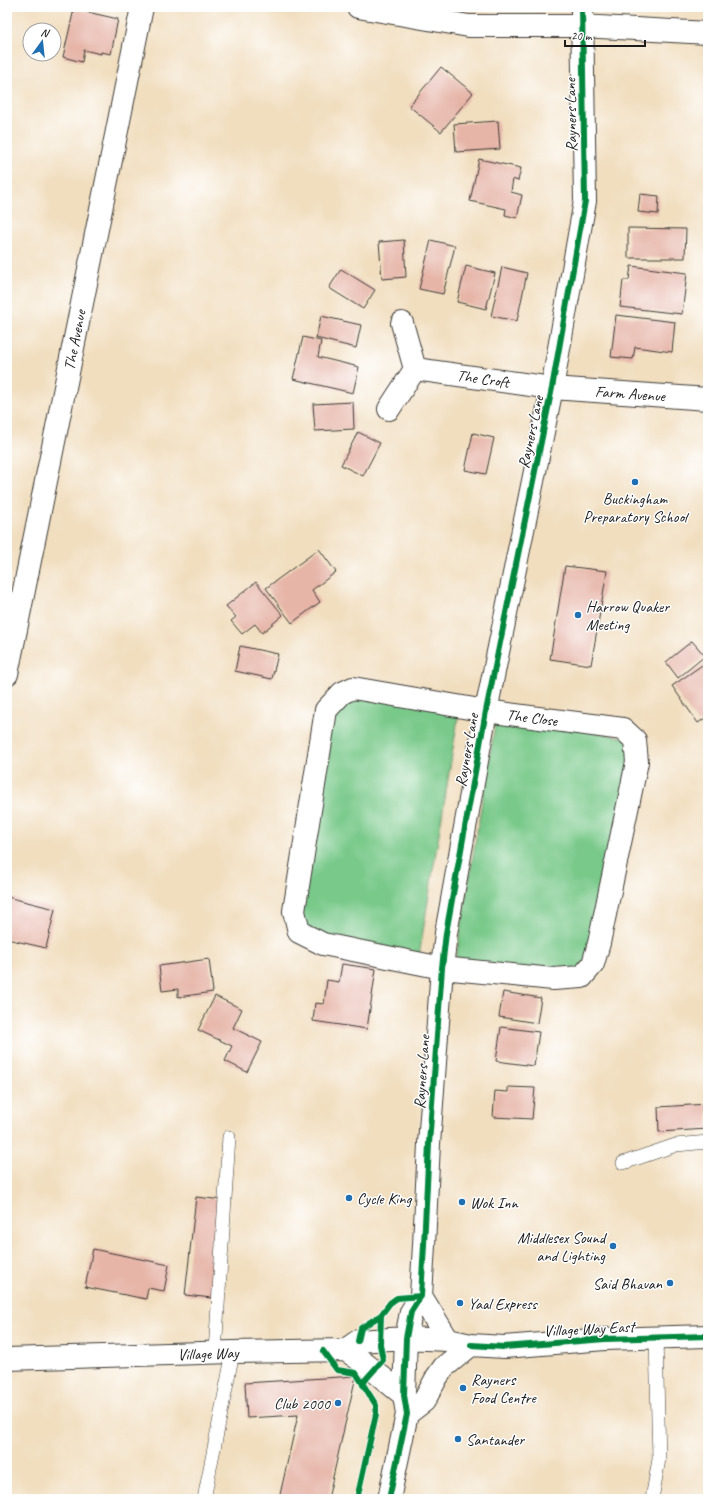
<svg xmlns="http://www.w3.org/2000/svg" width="715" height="1506" viewBox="0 0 715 1506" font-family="Caveat,sans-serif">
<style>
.green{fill:#79c98a;stroke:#4a7253}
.building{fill:#e6b5a8}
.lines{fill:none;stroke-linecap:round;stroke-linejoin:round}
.service-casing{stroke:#3c3934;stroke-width:14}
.minor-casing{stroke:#3c3934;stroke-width:24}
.tertiary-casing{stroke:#3c3934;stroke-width:24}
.service{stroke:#fff;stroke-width:13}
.minor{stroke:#fff;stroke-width:22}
.tertiary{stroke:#fff;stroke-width:22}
.cycleway-casing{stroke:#fff;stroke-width:8}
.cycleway{stroke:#00873e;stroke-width:6}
.poi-dot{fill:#1f6fb2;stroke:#fff;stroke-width:1.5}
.labels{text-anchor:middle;stroke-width:3;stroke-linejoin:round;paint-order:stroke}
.street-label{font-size:16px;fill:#1c1c1c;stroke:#fff}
.poi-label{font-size:16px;fill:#1c1c1c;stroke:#fff;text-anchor:start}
</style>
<rect width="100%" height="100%" fill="#fff"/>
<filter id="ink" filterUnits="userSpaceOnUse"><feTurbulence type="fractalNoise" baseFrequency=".025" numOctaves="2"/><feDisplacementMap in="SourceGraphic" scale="8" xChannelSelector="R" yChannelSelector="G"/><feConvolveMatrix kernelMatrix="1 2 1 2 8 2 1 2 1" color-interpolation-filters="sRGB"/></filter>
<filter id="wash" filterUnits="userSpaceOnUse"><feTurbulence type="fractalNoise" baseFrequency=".012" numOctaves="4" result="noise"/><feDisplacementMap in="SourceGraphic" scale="16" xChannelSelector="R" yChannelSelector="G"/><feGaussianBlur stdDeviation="0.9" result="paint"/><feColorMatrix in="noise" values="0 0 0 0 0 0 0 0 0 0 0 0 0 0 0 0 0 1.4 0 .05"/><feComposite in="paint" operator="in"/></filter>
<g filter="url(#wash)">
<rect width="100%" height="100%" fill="#f1debf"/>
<!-- green -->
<path class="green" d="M342,693L460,706L418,962L299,932L326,710Z
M497,712L635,740L582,977L454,969Z"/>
<g id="blocks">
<!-- building -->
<path class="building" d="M74,9L118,19L111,54L101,52V54L84,50L82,62L63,57Z
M441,67L473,93L441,132L409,106Z
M498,121L500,149L456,152L454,124Z
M479,159L521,168L518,181L513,179L511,192L522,195L517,218L505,215L506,209L470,201Z
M640,194L659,196L658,214L638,212Z
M628,228L686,229L685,258H628Z
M404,240L406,277L382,279L379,242Z
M431,240L455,246L443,294L419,289Z
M466,266L495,273L486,309L457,302Z
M631,266L687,273L682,314L620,307L623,280H629Z
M502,267L527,273L517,321L491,316Z
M341,269L375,290L363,309L329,288Z
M616,315L675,322L672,352L635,347L633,359L611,357Z
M321,316L361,325L356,348L316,338Z
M303,337L321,341L318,357L359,367L353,393L293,379Z
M353,402L354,429L315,431L313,404Z
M358,432L380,443L363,476L341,465Z
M473,433L494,438L486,474L465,470Z
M319,549L336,572L312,590L320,602L292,623L266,588Z
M565,566L607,571L591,665L550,659Z
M256,582L283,615L262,633L255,624L242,634L231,621L236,617L226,606Z
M692,641L705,656L678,678L666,662Z
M240,646L278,654L272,679L235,671Z
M708,661V716L698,723L672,686Z
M7,897L55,909L46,948L7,939Z
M209,959L213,992L178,997V989L162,991L159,966Z
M342,964L376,969L367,1029L313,1021L315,1003L324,1004L327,980L339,982Z
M503,992L541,998L537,1023L499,1017Z
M215,996L242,1009L233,1028L262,1042L247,1072L225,1061L232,1046L198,1030Z
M501,1027L539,1032L534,1066L496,1061Z
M508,1087L535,1088L532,1119L493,1117L495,1091L508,1092Z
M708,1104V1129L659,1132L658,1107Z
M196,1197L223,1200L212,1298L185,1295Z
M93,1249L169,1265L164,1291L148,1288L146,1299L85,1287Z
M356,1376L328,1499H279L298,1415L247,1418L245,1383Z"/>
</g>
</g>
<g filter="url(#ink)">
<use href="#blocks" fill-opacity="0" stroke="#3c3934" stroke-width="1"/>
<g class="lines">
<defs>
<path id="service" d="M623,1163L676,1145L708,1142
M215,1352L229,1137
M204,1499L233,1352
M652,1499L659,1459L656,1338"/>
<path id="minor" d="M358,7L469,26H581L708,33
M402,323L415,369L552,388L708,399
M389,409L415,369
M7,674L142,7
M353,688L486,711L623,729L635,740L637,762L599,943L593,964L582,977L553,979L442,968L323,944L299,932L294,911L326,710L342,693Z"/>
<path id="tertiary" d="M421,1296L448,1340
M345,1350C367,1363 384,1380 404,1395
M7,1359L233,1352L345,1350L358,1341L406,1338L448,1340L471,1345L504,1347L605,1339L708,1336
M407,1414L424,1401L437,1377L444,1367L471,1345
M389,1499L407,1414L404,1395L406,1338L411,1312L421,1296L424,1245L429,1144L442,968L446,933L486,711L552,388L585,201L582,7"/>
</defs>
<!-- service casing -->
<use href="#service" class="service-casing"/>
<!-- minor casing -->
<use href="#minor" class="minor-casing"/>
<!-- tertiary casing -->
<use href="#tertiary" class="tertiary-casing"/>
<!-- service -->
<use href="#service" class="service"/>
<!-- minor -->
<use href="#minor" class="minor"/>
<!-- tertiary -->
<use href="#tertiary" class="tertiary"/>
<defs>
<path id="cycleway" d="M358,1341L361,1328L381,1315L390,1303L397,1298L421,1296
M471,1345L504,1347L605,1339L708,1336
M323,1351L337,1370L356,1373L376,1405V1414L357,1499
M363,1385L366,1379L383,1360L380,1345L381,1315
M389,1499L407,1414L404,1395L406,1338L411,1312L421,1296L424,1245L429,1144L442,968L446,933L486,711L552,388L585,201L582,7"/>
</defs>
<!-- cycleway casing -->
<use href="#cycleway" class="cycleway-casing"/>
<!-- cycleway -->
<use href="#cycleway" class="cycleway"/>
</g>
</g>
<!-- markers -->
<g class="poi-dot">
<circle cx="635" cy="482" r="4"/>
<circle cx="578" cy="615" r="4"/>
<circle cx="349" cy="1198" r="4"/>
<circle cx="462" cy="1202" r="4"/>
<circle cx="613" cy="1246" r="4"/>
<circle cx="670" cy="1283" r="4"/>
<circle cx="460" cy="1303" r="4"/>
<circle cx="463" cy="1388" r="4"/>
<circle cx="338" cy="1403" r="4"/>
<circle cx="458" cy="1439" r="4"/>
</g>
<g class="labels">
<!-- street labels -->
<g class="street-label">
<text transform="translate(570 115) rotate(-91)" y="6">Rayners Lane</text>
<text transform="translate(74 340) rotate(-79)" y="6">The Avenue</text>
<text transform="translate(483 378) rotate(8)" y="6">The Croft</text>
<text transform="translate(630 393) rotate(4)" y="6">Farm Avenue</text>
<text transform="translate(530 432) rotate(-78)" y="6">Rayners Lane</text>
<text transform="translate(532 717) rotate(7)" y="6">The Close</text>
<text transform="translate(466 750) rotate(-80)" y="6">Rayners Lane</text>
<text transform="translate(421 1072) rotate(-86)" y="6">Rayners Lane</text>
<text transform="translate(589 1328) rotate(-3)" y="6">Village Way East</text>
<text transform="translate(208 1353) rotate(-2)" y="6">Village Way</text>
</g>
<!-- poi labels -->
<g class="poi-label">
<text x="635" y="504" text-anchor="middle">Buckingham<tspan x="635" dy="18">Preparatory School</tspan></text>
<text x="586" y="612">Harrow Quaker<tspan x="586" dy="18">Meeting</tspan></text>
<text x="357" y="1204">Cycle King</text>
<text x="470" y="1208">Wok Inn</text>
<text x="605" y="1243" text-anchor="end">Middlesex Sound<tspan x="605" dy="18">and Lighting</tspan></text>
<text x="662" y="1289" text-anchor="end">Said Bhavan</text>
<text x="468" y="1309">Yaal Express</text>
<text x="471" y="1385">Rayners<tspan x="471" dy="18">Food Centre</tspan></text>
<text x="330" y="1409" text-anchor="end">Club 2000</text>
<text x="466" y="1445">Santander</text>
</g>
</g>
<!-- margin -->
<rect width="715" height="1506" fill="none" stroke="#fff" stroke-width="24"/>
<!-- north arrow -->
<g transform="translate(42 42) rotate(15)"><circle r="19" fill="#ffffff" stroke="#a4a4a4"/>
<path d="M0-3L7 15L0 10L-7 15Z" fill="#1f6fb2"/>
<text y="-6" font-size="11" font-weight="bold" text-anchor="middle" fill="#1c1c1c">N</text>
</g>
<!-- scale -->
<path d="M565 40v6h80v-6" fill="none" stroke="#1c1c1c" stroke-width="2"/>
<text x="571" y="40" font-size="12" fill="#1c1c1c" stroke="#ffffff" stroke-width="3" paint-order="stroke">20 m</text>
</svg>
